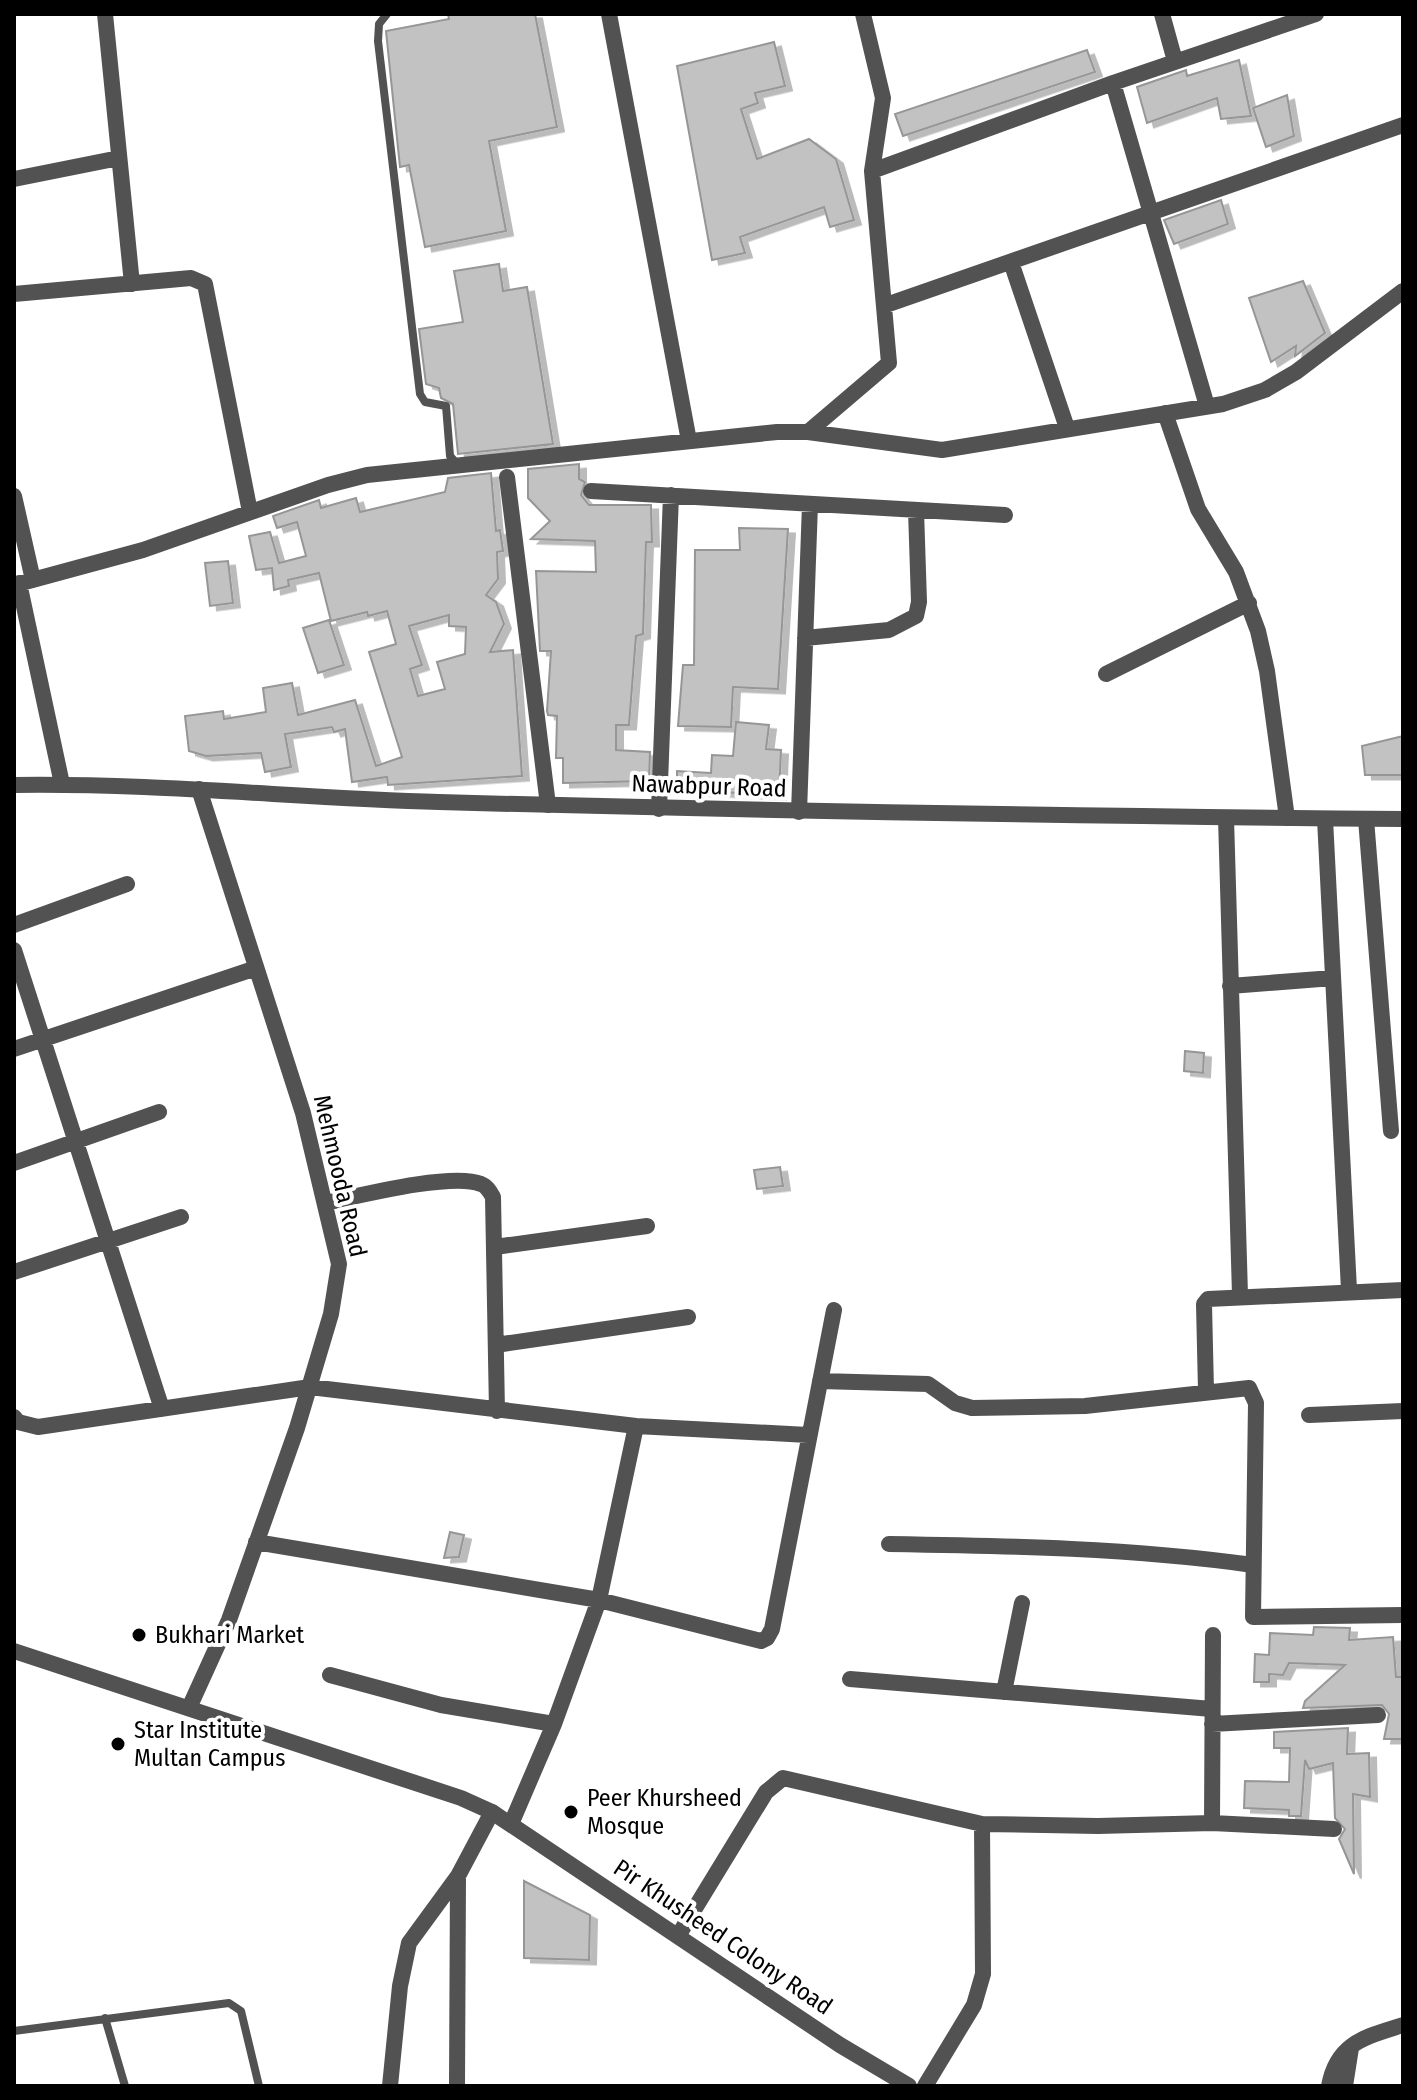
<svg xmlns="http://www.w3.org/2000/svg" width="1417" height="2100" viewBox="0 0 1417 2100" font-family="'Fira Sans Condensed',sans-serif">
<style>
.building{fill:#c2c2c2;stroke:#969696;stroke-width:2;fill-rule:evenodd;filter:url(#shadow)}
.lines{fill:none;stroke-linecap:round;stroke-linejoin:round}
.service{stroke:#525252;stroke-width:8}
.minor{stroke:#525252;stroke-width:16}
.tertiary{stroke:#525252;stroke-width:16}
.poi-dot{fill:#000;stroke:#fff;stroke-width:3}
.labels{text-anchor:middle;stroke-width:8;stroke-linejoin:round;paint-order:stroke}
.street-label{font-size:24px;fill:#000;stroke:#fff}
.poi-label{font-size:24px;fill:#000;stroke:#fff;text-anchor:start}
</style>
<defs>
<filter id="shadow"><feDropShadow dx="7" dy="4.5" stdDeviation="0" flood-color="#0004"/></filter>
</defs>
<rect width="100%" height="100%" fill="#fff"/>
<!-- building -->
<path class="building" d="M448,14H535L557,127L489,141L506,231L425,247L409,165L400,167L386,31L449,19Z
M774,42L785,86L755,93L758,103L741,109L757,159L809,139L836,159L854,220L830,227L824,207L740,237L745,253L712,260L677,66Z
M1087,50L1095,72L903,136L895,114Z
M1239,60L1251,116L1221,119L1217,98L1147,123L1137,87L1186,70L1187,76Z
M1287,95L1294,136L1266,147L1253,108Z
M1221,200L1228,224L1174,244L1164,220Z
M499,264L503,291L527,287L553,444L458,454L453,404L441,398L439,388L426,384L419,329L463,322L454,271Z
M1303,281L1325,333L1295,356L1296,346L1271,362L1249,298Z
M579,464V479L585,482L581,495L589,505H651L652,542H646L643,634L636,636L629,725H616V750L650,752L649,781L563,783V758H556L557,716L548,715L547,711L551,651H540L536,571L596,572L595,541L531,539L550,521L528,498V469Z
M491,473L496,531L500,530L503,551L497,552L498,579L486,595L496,602L504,624L490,652L513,650L522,776L388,785L387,777L352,782L345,729L334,732L332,727L285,734L291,767L265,772L261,753L206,756L189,751L185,716L223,711L224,719L266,712L263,688L292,683L298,715L355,700L376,766L402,757L369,652L396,644L387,611L368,616L367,612L331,621L319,573L288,580L289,586L274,590L272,568L256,570L249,536L270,532L279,563L306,556L297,522L277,528L273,516L319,500L321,508L356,498L360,512L445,492L448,478ZM449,615V626L466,627L465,654L437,662L445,689L418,696L410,669L422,665L409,626Z
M739,528L788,529L778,689L733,687L731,727L678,726L683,665H694L695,550H740Z
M228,561L233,603L210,606L205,563Z
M329,620L344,665L318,673L303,628Z
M736,722L769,725L766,749L781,750L779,795L677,790V771L711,773L712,755L733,756Z
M1403,736V775H1365L1362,746Z
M1185,1051L1204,1053L1203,1073L1184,1071Z
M780,1167L783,1186L757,1189L754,1170Z
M450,1532L464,1535L459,1557L444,1558Z
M1314,1627L1350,1628L1349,1640L1393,1637L1396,1677H1403V1739H1384L1389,1714L1382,1705L1303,1708L1305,1701L1345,1665L1289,1663L1283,1675L1269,1674V1682H1254L1255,1654L1269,1655L1270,1633L1313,1635Z
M1348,1728L1347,1754L1369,1753L1370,1797L1353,1794L1354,1874L1339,1839L1345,1829L1335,1818L1333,1763L1309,1769L1305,1760L1301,1816H1289V1810L1244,1808L1245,1781L1289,1782L1290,1748H1274V1732Z
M524,1881L590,1915L589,1960L524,1958Z"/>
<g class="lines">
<!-- service -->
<path class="service" d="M387,14L379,24L378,41L420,394L425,402L446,406L450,456L457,464
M105,2018L125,2086
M14,2031L229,2003L241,2011L259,2086"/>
<!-- minor -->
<path class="minor" d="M105,14L132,284
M609,14L689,441
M1162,14L1175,61
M1113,83L1207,406
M872,171L1113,83L1316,14
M14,179L119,158
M1011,262L1067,428
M14,294L191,278L205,284L250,512
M886,305L1403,125
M1165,413L1198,509L1236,572L1258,631L1267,671L1287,818
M808,432L889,363L872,171L883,98L863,14
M507,477L548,805
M591,491L1005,515
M14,496L33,580
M19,583L62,784
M14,585L143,550L328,485L367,475L777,432H808L942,450L1223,404L1265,390L1296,372L1403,291
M805,638L889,630L916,616L919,602L916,510
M1106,674L1249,603
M659,809L671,495
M799,812L810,504
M1226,818L1240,1295
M1325,819L1349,1290
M1366,819L1391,1131
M14,925L127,884
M14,950L162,1409
M1230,986L1333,978
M14,1049L256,968
M14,1163L159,1112
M325,1203C358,1196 452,1172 481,1184C487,1186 490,1192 493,1197L497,1411
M495,1247L647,1226
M14,1272L181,1217
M496,1345L688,1317
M820,1381L928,1384L955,1403L972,1408L1085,1406L1249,1388L1256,1403L1253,1617L1403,1615
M1206,1391L1204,1304L1208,1299L1403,1290
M1309,1415L1403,1411
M14,1417L18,1422L38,1427L310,1387L636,1426L808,1435
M256,1542L599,1600L761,1641L767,1638L772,1629L834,1310
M889,1544C1012,1546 1131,1548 1253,1565
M330,1675L441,1705L554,1724
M850,1679L1212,1709
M1004,1692L1022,1603
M189,1708L229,1620L297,1428L331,1314L339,1264L303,1113L199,789
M1212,1724L1378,1715
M1212,1823L1213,1635
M511,1824L554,1724L599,1600L636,1426
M678,1936L766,1792L783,1778L982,1824L1098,1826L1212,1823L1334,1829
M390,2086L400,1986L409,1943L458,1876
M457,2086L458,1876L492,1812
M925,2086L974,2005L983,1974L982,1824
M1329,2086C1337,2042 1366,2037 1403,2025
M1345,2086L1351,2048"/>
<!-- tertiary -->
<path class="tertiary" d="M14,785C156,783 298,798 439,802C761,811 1082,816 1403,819
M14,1651L461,1798L492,1812L840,2045L909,2086"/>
</g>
<!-- markers -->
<g class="poi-dot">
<circle cx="139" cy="1635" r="8"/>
<circle cx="118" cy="1744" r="8"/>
<circle cx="571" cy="1812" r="8"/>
</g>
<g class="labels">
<!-- street labels -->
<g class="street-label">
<text transform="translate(709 786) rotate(2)" y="8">Nawabpur Road</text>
<text transform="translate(340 1176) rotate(77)" y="8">Mehmooda Road</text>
<text transform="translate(723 1937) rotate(34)" y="8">Pir Khusheed Colony Road</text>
</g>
<!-- poi labels -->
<g class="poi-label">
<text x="155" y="1643">Bukhari Market</text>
<text x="134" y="1738">Star Institute<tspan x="134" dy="28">Multan Campus</tspan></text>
<text x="587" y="1806">Peer Khursheed<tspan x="587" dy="28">Mosque</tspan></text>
</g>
</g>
<!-- border -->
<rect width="1417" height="2100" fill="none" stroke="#000000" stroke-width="32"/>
</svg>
